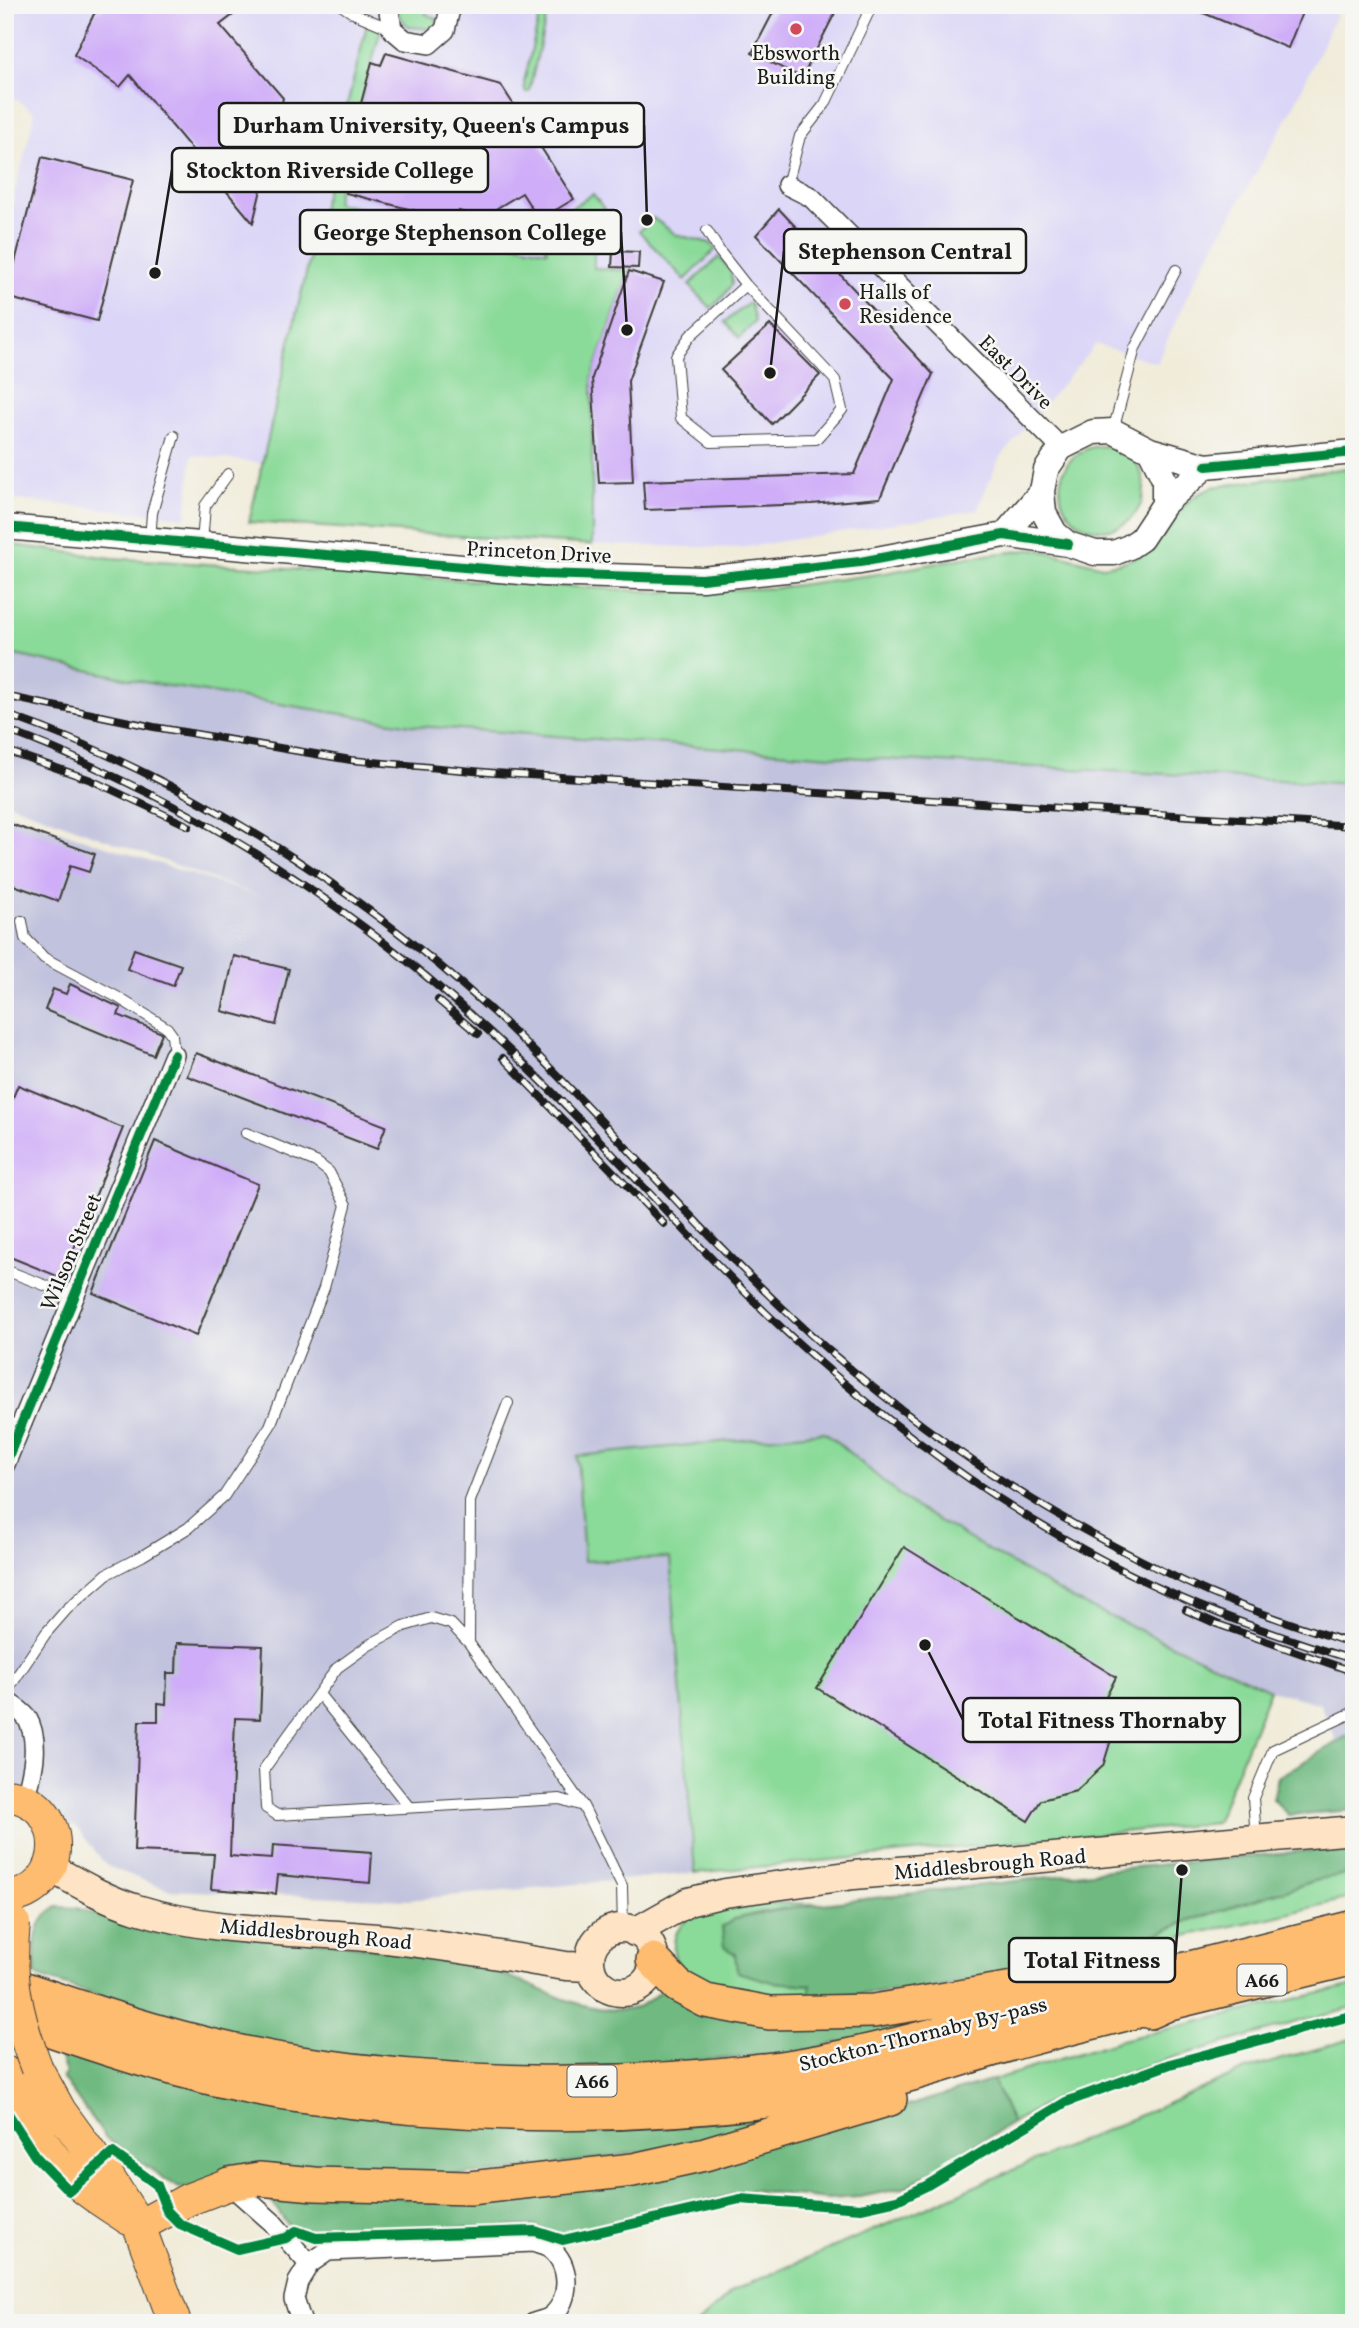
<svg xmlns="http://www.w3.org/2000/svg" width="1359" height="2328" viewBox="0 0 1359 2328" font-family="Vollkorn,serif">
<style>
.built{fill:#dbd6f7}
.industrial{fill:#c1c2dd}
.green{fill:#8ada99;stroke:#537b5a;stroke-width:2}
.forest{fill:#6fba81;stroke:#466b4e;stroke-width:2}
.building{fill:#cfadf8}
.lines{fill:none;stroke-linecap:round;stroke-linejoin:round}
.service-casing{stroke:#3c3b38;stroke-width:12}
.minor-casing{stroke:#3c3b38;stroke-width:22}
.tertiary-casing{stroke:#3c3b38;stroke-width:27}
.secondary-casing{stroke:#3c3b38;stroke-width:31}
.primary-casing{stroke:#3c3b38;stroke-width:34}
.trunk-casing{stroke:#3c3b38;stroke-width:36}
.service{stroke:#fff;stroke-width:10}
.minor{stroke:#fff;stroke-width:19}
.tertiary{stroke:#fff;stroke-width:24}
.secondary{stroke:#fee4c5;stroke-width:28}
.primary{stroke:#fdbc6f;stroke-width:32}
.trunk{stroke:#fdbc6f;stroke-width:33}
.rail-casing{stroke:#1c1c1c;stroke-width:8}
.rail{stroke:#f6f6f2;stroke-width:5;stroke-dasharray:16;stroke-linecap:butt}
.primary-bridge-casing{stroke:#3c3b38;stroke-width:34;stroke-linecap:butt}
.primary-bridge{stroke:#fdbc6f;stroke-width:32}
.cycleway-casing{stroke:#f6f6f2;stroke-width:15}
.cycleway{stroke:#00873e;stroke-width:10}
.poi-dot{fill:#d1495b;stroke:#f6f6f2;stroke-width:2.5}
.labels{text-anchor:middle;stroke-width:5;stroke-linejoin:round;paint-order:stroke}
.shield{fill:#f6f6f2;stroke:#5d5d5c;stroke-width:2}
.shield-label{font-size:19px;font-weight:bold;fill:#1c1c1c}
.poi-label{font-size:21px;fill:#1c1c1c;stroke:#f6f6f2}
.street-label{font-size:21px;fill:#1c1c1c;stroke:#f6f6f2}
.leader{fill:none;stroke:#1c1c1c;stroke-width:2.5}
.callout-dot{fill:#1c1c1c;stroke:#f6f6f2;stroke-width:2.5}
.callout{fill:#f6f6f2;stroke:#1c1c1c;stroke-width:2.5}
.callout-label{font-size:23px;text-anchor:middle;font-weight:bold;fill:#1c1c1c}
</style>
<rect width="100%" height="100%" fill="#f6f6f2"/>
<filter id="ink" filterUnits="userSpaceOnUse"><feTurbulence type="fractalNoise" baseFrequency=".0143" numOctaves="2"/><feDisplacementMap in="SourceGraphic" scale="14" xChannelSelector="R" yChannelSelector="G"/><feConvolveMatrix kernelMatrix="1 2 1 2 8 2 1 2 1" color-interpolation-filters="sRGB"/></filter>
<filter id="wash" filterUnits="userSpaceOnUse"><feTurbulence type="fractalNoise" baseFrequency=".00686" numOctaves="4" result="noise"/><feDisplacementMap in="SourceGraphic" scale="28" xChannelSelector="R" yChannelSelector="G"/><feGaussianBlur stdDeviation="1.57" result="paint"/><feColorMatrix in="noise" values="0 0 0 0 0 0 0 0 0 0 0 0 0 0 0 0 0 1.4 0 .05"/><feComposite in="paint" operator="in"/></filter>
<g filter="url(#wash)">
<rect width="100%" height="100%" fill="#f1ecda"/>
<!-- built -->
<path class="built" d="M5,5H1341L1291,112L1196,277L1157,363L1096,344L999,459L977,510L740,548L549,544L249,522L261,463L192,455L186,517L5,499V231L35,113L5,91Z"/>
<!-- industrial -->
<path class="industrial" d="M5,653L149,683L417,726L845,757L1354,784V1732L1337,1742L1320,1704L1270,1690L1074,1600L910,1504L825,1432L670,1558L695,1873L407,1900L168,1890L107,1866L77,1828L5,1798V813L264,898L5,802Z"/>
<!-- green -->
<path class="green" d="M399,5H427L426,14L438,19L437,25L431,29L409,27C402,20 397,16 399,5Z
M542,5H549L529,92H525L524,82Z
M367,24L382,25L339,186L336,203L547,251L540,228L593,194L618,228L594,252V268L629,271L592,378V545L249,522L296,315Z
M653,218L677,235L710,243L716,249L685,280L639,231Z
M719,257L731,271L732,284L723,297L711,308L689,285Z
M750,302L755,322L739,338L725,322Z
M1060 488a42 42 0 1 1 84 0a42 42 0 1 1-84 0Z
M1354,467V784L845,757L417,726L149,683L5,653V544L112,558L658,592L776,588L885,573L968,557L1036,549L1103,566L1120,563L1143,555L1162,537L1179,511L1193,497L1212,487Z
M825,1432L910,1504L1074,1600L1270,1690L1216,1823L695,1873L670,1558L584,1561L577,1456Z
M1354,1873V1897L1274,1917L1123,1949L1185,1922L1324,1878Z
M768,1903L825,1904C794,1908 747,1909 722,1928L735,1954L773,1982L812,1985L808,1999L707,1986C695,1982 675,1967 674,1953C670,1902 731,1908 768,1903Z
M1354,1985V2008L1304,2020L1172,2058L1061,2096L1012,2123L993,2080L1121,2040Z
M1354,2038V2323H698L734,2290L1245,2070Z"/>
<!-- forest -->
<path class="forest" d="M1354,1732V1810L1288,1815L1273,1799L1278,1777Z
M1347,1847L1354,1873L1324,1878L1185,1922L1123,1949L942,1987L808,1999L811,1985L773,1982L737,1972L735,1954L724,1947L722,1927L734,1919L789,1908L1126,1868Z
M57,1907L76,1908L157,1933L159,1924C264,1936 372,1943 476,1966C526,1977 568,2011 622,2010C639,2010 652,1999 663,1988L935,2012V2021L790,2054L545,2071L312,2052L170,2019L36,1976C35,1950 30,1922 57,1907Z
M57,2049L750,2115L790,2117L661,2149L507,2172L178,2188L106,2138L62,2078L66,2073Z
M993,2080L1012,2123L904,2188L860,2197L827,2199L752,2190L564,2237L533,2226L313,2231L288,2226L263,2188L407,2198L901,2108Z"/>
<g id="blocks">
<!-- building -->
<path class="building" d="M107,5H246L220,25L283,98L253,223L130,75L120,87L74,55L94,14Z
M777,5H839L802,78L752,53Z
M1184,5H1305L1288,48Z
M386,53L501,85L574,199L539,220L522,193L481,218L459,211L456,221L346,193L347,188L339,186L372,62L381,65Z
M42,157L133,180L97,321L6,297Z
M779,209L933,374L880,498L811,504L645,510L643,481L854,474L894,379L756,235Z
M613,251L639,252L638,268L612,267Z
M629,271L664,282L628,381L633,482L599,483L592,378Z
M770,325L820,375L772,424L721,370Z
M5,822L95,854L89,872L70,866L58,901L5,882Z
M134,949L181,965L173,986L127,969Z
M234,956L289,969L276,1025L222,1011Z
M70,984L121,1008L118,1015L162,1033L153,1055L45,1010L53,989L66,994Z
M196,1053L386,1126L377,1149L187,1076Z
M18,1085L123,1128L62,1278L5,1255V1117Z
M155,1141L258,1184L196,1336L93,1293Z
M904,1547L1116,1677L1106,1697L1114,1730L1103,1766L1076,1791L1041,1800L1028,1821L817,1688Z
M177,1643L263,1646L260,1719L235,1718L230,1856L272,1859L273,1845L372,1852L370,1883L278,1875L276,1894L211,1889L214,1854L134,1851L139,1721H158V1703L166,1704L167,1673H176Z"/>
</g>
</g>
<g filter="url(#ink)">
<use href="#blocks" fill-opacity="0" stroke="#3c3b38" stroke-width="2"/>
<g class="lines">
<defs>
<path id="service" d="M341,5L353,13L391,29
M787,185L800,136L825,104L872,5
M707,231L720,252L746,285L835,380L842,410L816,439L711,442L681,418L676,356L690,336L746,285
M1113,431L1135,348L1176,270
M150,541L152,513L174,436
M202,543L205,506L228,474
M22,921L25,938L44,958L117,997L167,1028L172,1035L174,1055
M5,1270L73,1296
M469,1643L470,1501L508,1403
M5,1694L46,1633L67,1609L107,1574L142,1556L188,1528L224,1496L270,1426L324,1288L346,1205L329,1172L316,1162L246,1133
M319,1694L409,1807
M583,1806L469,1643L451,1624L431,1618L404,1626L369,1645L337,1668L264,1769L266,1808L277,1815L560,1799L583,1806L622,1886L623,1929
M1256,1838L1253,1798L1273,1750L1354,1712"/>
<path id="minor" d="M388,5L392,29L405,40L429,44L445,30L451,5
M787,185L811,197L1061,448
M5,1464L174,1055
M5,1701C12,1705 22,1711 27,1718C41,1742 32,1775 25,1800
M229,2184L272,2222L309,2264
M302,2323L294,2299L298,2282L309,2264L328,2251L533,2242C537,2244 544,2245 549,2248C571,2262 572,2302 550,2317C546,2320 539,2321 534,2323"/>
<path id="tertiary" d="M1150,450L1206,466L1354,452
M1164,504L1206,466
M5,527L544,574L702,579L860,562L1004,535L1068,544L1095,553H1114L1129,547L1141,539L1164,504V479L1150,450L1113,431L1093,432L1061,448L1046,470L1042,491L1044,513L1055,533L1068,544
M1004,535L1042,491"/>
<path id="secondary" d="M51,1868C78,1883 107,1900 137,1909C214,1933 297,1930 376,1938C440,1944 503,1956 566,1966L591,1967
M590 1960a32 32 0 1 1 64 0a32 32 0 1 1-64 0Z
M635,1932L688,1902L725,1893L854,1875L1354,1830"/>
<path id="primary" d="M5,1795C70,1799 71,1892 5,1898
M37,2069L60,2111L110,2180L139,2226L175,2323
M5,2072C19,2106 51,2163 80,2185C95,2198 113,2208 129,2219
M139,2226L187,2200L229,2184"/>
<path id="trunk" d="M653,1960L678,1986L706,2001L770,2013L873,2011L1087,1976
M1158,1972L1178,1971L1354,1927
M5,1982C102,2015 199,2048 301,2063C460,2087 627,2089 787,2067C848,2058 909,2041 969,2026C1038,2007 1108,1989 1178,1971
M1150,2012L1170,2003L1354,1958
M5,2014C101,2048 198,2081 299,2095C481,2121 671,2121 853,2088C912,2077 968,2056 1025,2040C1073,2027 1122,2015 1170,2003
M229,2184L259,2179L315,2184L470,2188L633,2170L705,2154L890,2099"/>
</defs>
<!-- service casing -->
<use href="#service" class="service-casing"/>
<!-- minor casing -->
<use href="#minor" class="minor-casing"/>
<!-- tertiary casing -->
<use href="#tertiary" class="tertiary-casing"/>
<!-- secondary casing -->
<use href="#secondary" class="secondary-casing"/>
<!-- primary casing -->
<use href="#primary" class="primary-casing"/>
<!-- trunk casing -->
<use href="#trunk" class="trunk-casing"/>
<!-- service -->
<use href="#service" class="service"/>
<!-- minor -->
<use href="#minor" class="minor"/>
<!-- tertiary -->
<use href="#tertiary" class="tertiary"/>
<!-- secondary -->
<use href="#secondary" class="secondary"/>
<!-- primary -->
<use href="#primary" class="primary"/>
<!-- trunk -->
<use href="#trunk" class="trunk"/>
<defs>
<path id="rail" d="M5,696L154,727L351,760L495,773L1354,826
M5,714C181,775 356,887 493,1012C526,1042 556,1074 587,1106C665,1188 742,1274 827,1349C930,1438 1044,1514 1167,1573C1226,1603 1291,1624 1354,1644
M5,730C42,742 78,759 113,776C266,847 405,949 526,1066C622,1159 708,1262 807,1351C929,1459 1067,1554 1220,1614C1264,1631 1309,1646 1354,1660
M5,750L91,780L189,826
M438,1000L478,1034
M503,1058L664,1224
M1186,1610L1217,1624L1354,1672"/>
</defs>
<!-- rail casing -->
<use href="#rail" class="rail-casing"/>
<!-- rail -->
<use href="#rail" class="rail"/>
<defs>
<path id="primary-bridge" d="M14,1923C8,1979 17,2017 37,2069"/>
</defs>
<!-- primary-bridge casing -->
<use href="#primary-bridge" class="primary-bridge-casing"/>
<!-- primary-bridge -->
<use href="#primary-bridge" class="primary-bridge"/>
<defs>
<path id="cycleway" d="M1206,466L1354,452
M5,527L544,574L702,579L860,562L1004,535L1068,544
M5,1464L174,1055
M5,2109L35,2156L69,2191L113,2153L157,2185L167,2211L180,2224L237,2249L286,2238L296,2231L316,2238L535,2231L563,2240L740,2199L861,2208L897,2200L926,2186L1066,2102L1170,2064L1354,2015"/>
</defs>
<!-- cycleway casing -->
<use href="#cycleway" class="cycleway-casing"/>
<!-- cycleway -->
<use href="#cycleway" class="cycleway"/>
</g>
</g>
<!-- markers -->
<g class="poi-dot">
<circle cx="796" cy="29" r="7"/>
<circle cx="845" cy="304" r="7"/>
</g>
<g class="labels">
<!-- shield labels -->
<g class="shield">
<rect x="1237.5" y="1964.5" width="49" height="31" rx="5"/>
<rect x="567.5" y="2065.5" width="49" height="31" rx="5"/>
</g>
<g class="shield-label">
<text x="1262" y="1987">A66</text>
<text x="592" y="2088">A66</text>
</g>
<!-- poi labels -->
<g class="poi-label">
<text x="796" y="60">Ebsworth<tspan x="796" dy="24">Building</tspan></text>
<text x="859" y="299" text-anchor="start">Halls of<tspan x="859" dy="24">Residence</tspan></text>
</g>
<!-- street labels -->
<g class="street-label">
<text transform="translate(1016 372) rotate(45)" y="7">East Drive</text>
<text transform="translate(539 552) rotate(3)" y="7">Princeton Drive</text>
<text transform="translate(71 1252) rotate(-67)" y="7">Wilson Street</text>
<text transform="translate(990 1864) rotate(-5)" y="7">Middlesbrough Road</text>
<text transform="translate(316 1934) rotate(5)" y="7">Middlesbrough Road</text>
<text transform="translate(923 2034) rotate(-14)" y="7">Stockton-Thornaby By-pass</text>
</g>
</g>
<!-- callouts -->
<path class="leader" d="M647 220L644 125M155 273L172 170M627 330L621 232M770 373L784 251M925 1645L963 1720M1182 1870L1175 1960"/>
<g class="callout-dot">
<circle cx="647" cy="220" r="7"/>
<circle cx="155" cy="273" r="7"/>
<circle cx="627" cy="330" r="7"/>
<circle cx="770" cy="373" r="7"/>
<circle cx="925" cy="1645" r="7"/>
<circle cx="1182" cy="1870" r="7"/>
</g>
<g class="callout">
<rect x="219" y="103" width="425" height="44" rx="7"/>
<rect x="172" y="148" width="316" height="44" rx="7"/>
<rect x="300" y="210" width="321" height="44" rx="7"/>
<rect x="784" y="229" width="242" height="44" rx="7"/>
<rect x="963" y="1698" width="277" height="44" rx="7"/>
<rect x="1009" y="1938" width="166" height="44" rx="7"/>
</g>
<g class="callout-label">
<text x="431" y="133">Durham University, Queen's Campus</text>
<text x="330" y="178">Stockton Riverside College</text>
<text x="460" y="240">George Stephenson College</text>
<text x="905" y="259">Stephenson Central</text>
<text x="1102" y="1728">Total Fitness Thornaby</text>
<text x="1092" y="1968">Total Fitness</text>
</g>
<!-- margin -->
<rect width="1359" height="2328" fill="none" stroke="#f6f6f2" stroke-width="28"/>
</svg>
